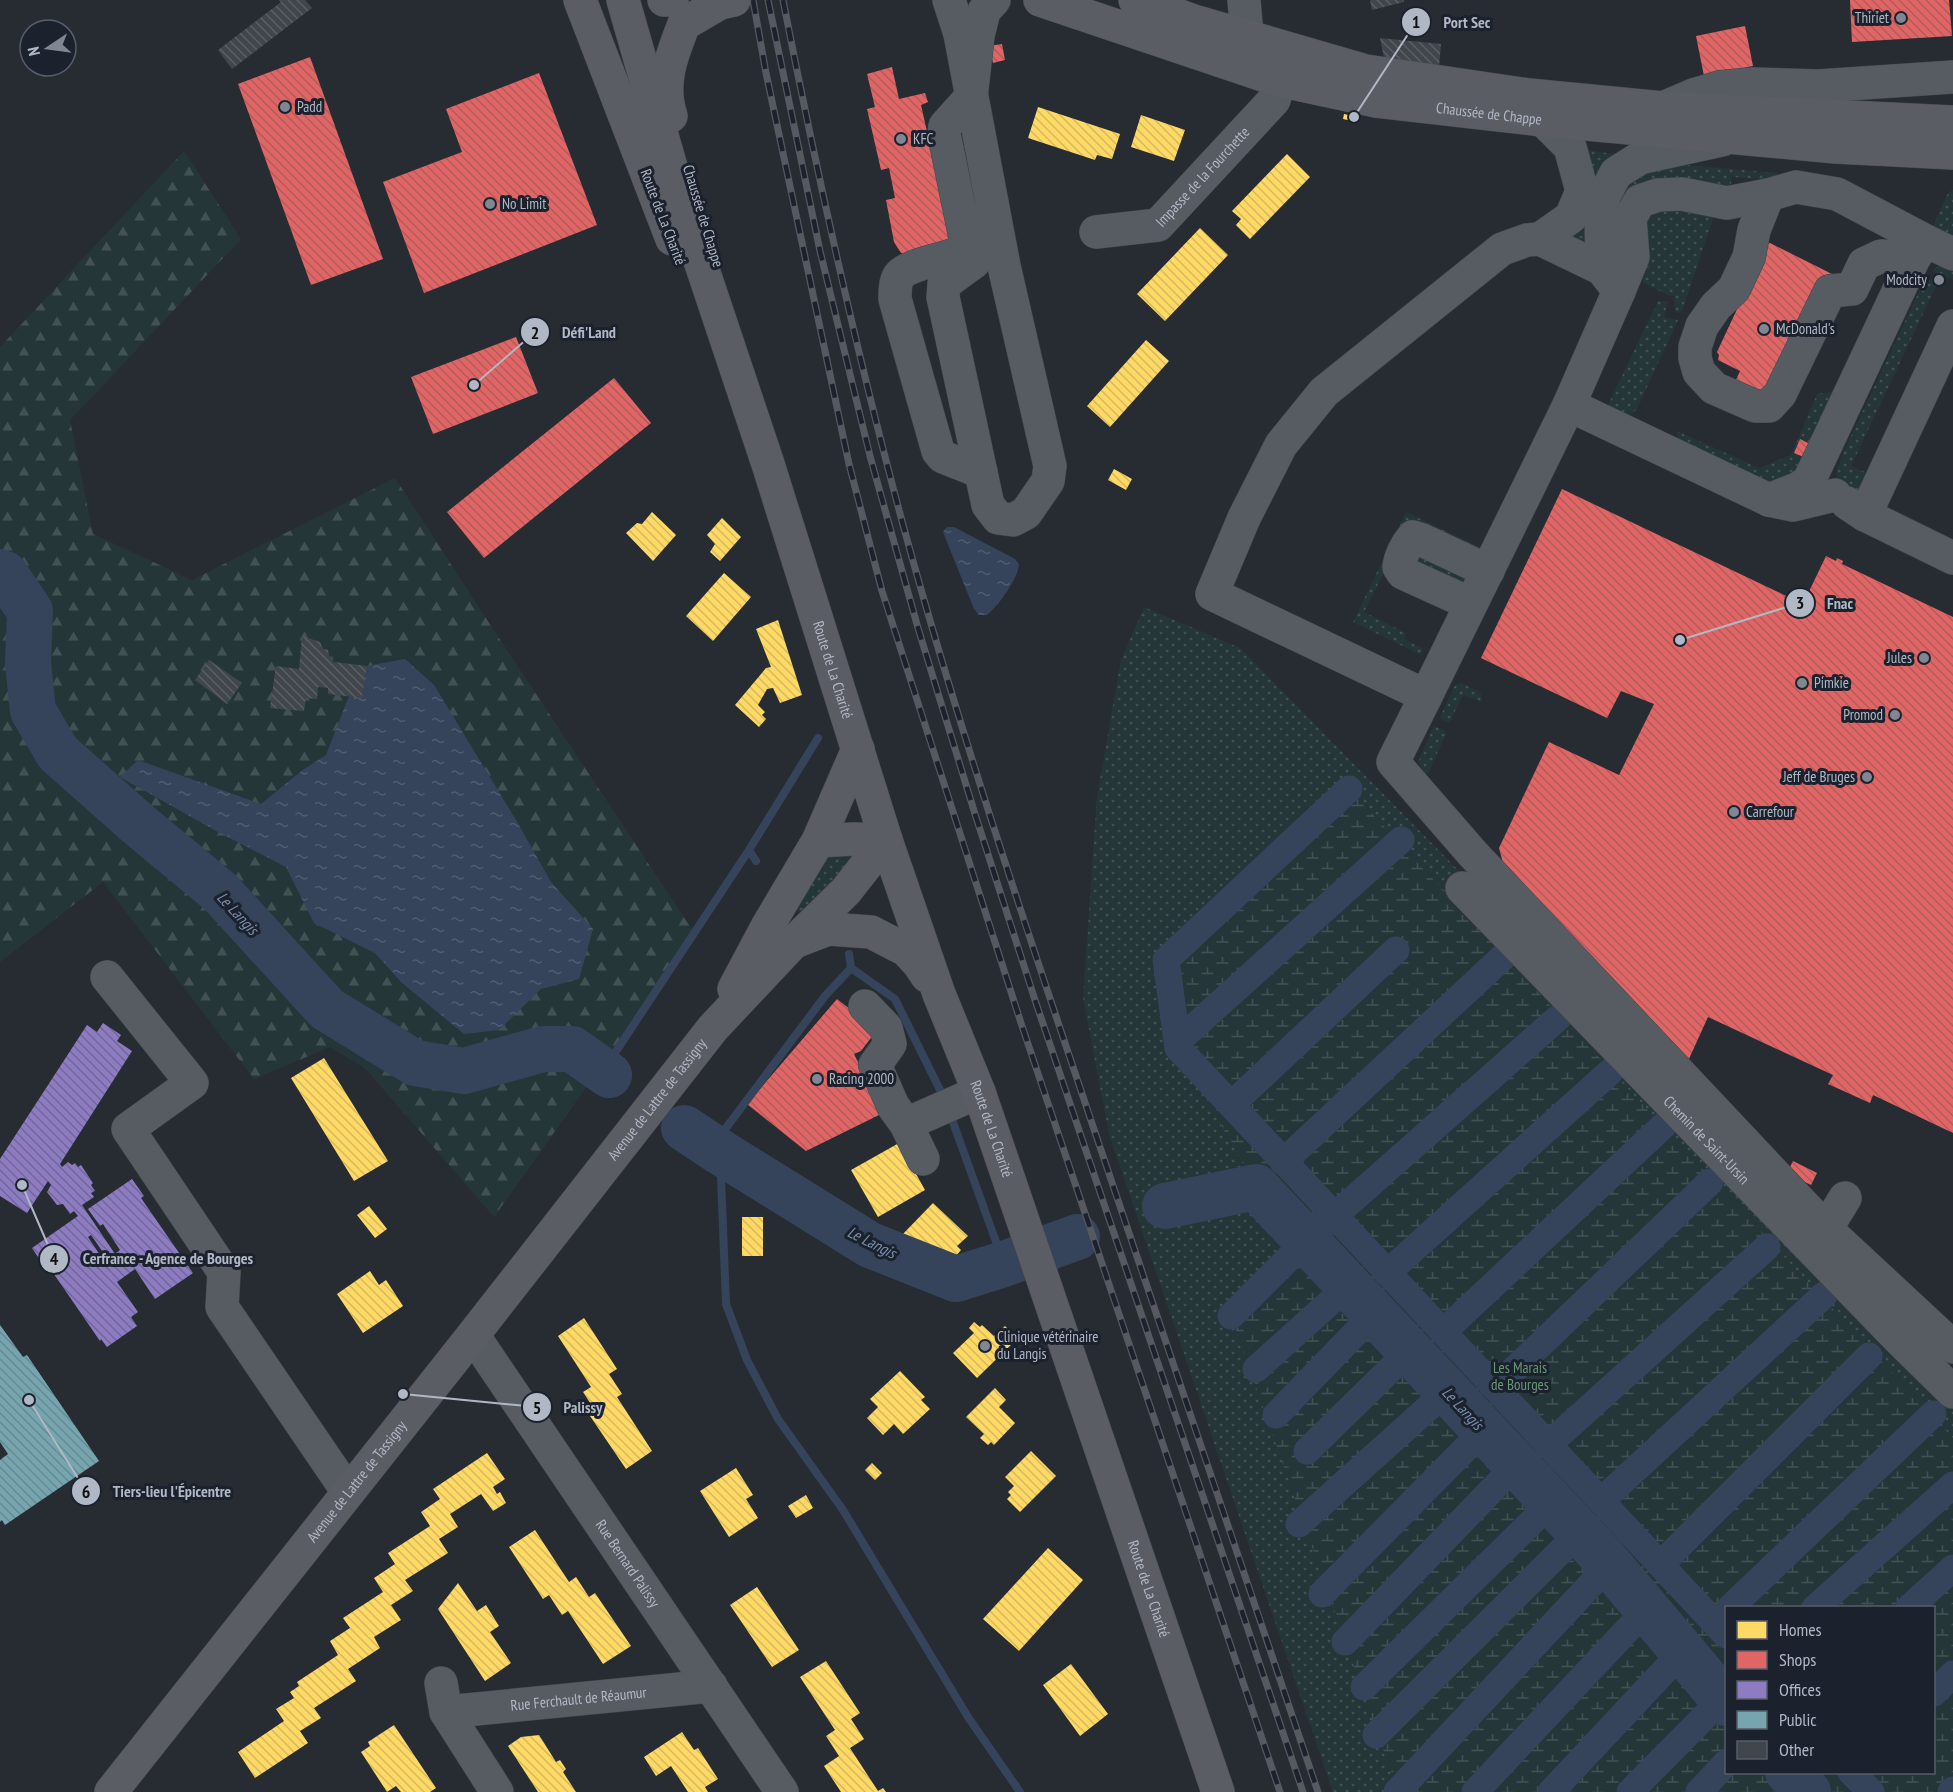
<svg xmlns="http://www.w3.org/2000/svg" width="1953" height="1792" viewBox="0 0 1953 1792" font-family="'PT Sans Narrow',sans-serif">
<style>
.grass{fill:url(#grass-dots);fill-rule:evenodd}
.forest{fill:url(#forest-firs)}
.wetland{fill:url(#wetland-marsh);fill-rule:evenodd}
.water{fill:url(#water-ripples)}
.homes{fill:url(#homes-back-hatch)}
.shops{fill:url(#shops-back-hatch)}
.offices{fill:url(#offices-back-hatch);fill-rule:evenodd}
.public{fill:url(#public-back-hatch)}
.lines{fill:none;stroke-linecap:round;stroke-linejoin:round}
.stream{stroke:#35445b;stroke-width:8}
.canal{stroke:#35445b;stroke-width:27}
.river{stroke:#35445b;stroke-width:46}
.building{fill:url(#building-back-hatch)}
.minor-casing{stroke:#43474d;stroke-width:34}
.major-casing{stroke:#454950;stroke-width:34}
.minor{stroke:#575b62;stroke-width:33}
.major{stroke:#5a5d64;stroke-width:33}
.rail-casing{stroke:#56595f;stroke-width:7}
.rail{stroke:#1b222e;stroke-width:4.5;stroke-dasharray:14;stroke-linecap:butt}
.poi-dot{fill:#818792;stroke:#1b222e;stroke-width:2}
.labels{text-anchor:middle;stroke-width:6;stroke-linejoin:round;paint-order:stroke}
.poi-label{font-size:15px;fill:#b1b8c5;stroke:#1b222e;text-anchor:start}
.street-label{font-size:15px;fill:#b1b8c5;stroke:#1b222e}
.park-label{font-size:15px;fill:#699574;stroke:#1b222e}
.water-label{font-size:16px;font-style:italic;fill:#7a8eac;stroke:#1b222e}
.leader{fill:none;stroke:#b1b8c5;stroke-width:2}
.callout-dot{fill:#b1b8c5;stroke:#1b222e;stroke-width:2}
.mark-label{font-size:18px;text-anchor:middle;font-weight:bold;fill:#111}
.callout-label{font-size:16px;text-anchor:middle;font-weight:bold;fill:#b1b8c5;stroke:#1b222e;stroke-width:6;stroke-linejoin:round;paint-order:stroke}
</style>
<defs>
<pattern id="grass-dots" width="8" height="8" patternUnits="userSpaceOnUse" patternTransform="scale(1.5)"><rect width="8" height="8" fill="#253639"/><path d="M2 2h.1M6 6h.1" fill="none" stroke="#425154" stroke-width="1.8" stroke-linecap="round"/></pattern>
<pattern id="forest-firs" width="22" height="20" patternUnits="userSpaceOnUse" patternTransform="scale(1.5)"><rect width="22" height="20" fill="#253639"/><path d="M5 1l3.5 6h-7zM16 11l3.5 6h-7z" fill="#425154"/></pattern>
<pattern id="wetland-marsh" width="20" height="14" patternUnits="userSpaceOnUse" patternTransform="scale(1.5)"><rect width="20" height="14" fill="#253639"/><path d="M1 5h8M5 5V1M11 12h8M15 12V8" fill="none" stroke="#425154"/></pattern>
<pattern id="water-ripples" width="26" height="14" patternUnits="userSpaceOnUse" patternTransform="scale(1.5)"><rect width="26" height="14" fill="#35445b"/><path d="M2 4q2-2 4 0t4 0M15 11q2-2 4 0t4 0" fill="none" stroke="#505d71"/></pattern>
<pattern id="homes-back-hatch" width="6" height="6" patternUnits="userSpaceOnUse" patternTransform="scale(1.5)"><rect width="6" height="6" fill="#ffd966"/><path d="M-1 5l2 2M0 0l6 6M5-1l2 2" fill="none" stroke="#d7b95d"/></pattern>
<pattern id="shops-back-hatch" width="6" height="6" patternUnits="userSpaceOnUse" patternTransform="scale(1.5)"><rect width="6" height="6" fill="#e06666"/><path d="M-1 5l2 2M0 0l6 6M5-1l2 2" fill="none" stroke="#b55a5b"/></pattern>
<pattern id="offices-back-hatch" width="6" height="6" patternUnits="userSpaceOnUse" patternTransform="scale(1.5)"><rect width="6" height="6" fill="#8e7cc3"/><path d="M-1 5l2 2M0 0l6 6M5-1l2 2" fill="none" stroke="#73679a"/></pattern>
<pattern id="public-back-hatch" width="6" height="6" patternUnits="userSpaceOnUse" patternTransform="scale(1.5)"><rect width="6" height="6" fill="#76a5af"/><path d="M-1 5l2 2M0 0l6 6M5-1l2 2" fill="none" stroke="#668a92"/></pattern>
<pattern id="building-back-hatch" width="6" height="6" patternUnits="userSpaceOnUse" patternTransform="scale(1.5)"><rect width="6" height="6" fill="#41464c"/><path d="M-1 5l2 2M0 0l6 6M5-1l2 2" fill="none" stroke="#5a5f64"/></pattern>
</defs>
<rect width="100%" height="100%" fill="#272c33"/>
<!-- grass -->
<path class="grass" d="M1575,149L1625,155L1594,245L1560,237Z
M1674,164L1778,173L1779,180L1732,177L1729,194L1685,187L1608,227L1627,174Z
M1953,190V244L1930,233L1948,193Z
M1655,203L1714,216L1682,311L1678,313L1675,311L1674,296L1668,295L1642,282L1648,264L1640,222Z
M1953,262V280L1932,271L1939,265Z
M1925,279L1939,280L1851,466L1869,474L1858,500C1832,483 1833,482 1843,453Z
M1658,301H1668L1664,317L1678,320L1637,409L1630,415L1607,407Z
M1837,391L1803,476L1777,489L1678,443L1677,431L1759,468L1791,455L1817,394Z
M1406,512L1488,551L1486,556L1407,527L1364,612L1404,632L1406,635L1404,639L1423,649L1421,655L1353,622Z
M1412,549L1476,572L1467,585L1416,564Z
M1144,607L1240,648L1953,1374V1792H1333L1109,1134L1083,998L1097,796L1121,660ZM1726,1608H1934V1772H1726Z
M1462,683L1481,693L1482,702L1463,695L1450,722L1444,721L1440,717L1454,687L1457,684Z
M1434,726L1447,732L1428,773L1424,774L1418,762Z
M849,852L855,863L801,913L794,910L827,856Z"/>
<!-- forest -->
<path class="forest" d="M184,151L241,239L70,420L93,534L192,580L395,478L493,629L695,934L494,1217L365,1068L330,1047L254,1079L103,882L0,962V347Z"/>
<!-- wetland -->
<path class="wetland" d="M1349,789L1953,1438V1792H1398L1231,1316L1305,1242L1256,1187L1178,1048L1166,960ZM1726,1608H1934V1772H1726Z"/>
<!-- water -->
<path class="water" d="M947,527H954L1015,559L1019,564C1018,579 998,606 987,615H979L974,609L943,532Z
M405,659L434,685L516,820L551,882L593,929L579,979L541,989L499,1030L464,1034L401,982L375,953L314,923L286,867L218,832L120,777L138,760L261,804L304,769L326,755L349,696L362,697L367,666Z"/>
<!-- homes -->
<path class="homes" d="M1038,107L1120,134L1112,159L1097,155L1095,160L1028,138Z
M1344,114L1358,117L1357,122L1343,119Z
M1141,115L1185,130L1174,161L1131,147Z
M1287,154L1310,177L1250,239L1236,225L1241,219L1232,211Z
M1200,228L1228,255L1165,321L1137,294Z
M1146,340L1169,361L1110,427L1087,406Z
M1114,469L1132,479L1126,490L1108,480Z
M652,512L676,535L653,561L626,533L637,523L642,524Z
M722,518L741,537L720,561L710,552L715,544L707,535Z
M724,573L751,597L713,641L686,616Z
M778,620L802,695L780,703L773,688L767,689L758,705L765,712L762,715L766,719L759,727L735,705L766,668L771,667L756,629Z
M324,1058L388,1161L354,1181L291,1078Z
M899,1143L925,1190L878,1217L851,1170Z
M933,1203L968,1236L957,1246L961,1250L955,1257L952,1253L936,1269L901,1236Z
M369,1206L387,1229L375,1238L357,1215Z
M742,1217H763V1256H742Z
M370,1271L379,1285L386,1280L403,1306L363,1333L337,1294Z
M584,1318L617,1369L609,1374L622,1394L617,1397L652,1451L626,1469L590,1416L596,1412L583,1392L591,1387L558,1336Z
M974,1322L980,1327L982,1325L994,1336L1005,1326L1017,1339L977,1378L953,1353L974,1333L969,1328Z
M900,1371L925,1397L921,1400L930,1409L903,1434L894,1424L883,1435L867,1418L878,1407L870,1399Z
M995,1388L1006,1400L999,1407L1015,1423L994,1445L991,1442L988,1445L980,1438L984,1434L966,1417Z
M1031,1451L1056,1476L1020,1512L1007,1499L1011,1495L1008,1492L1014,1486L1005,1477Z
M487,1453L505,1479L493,1487L497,1494L500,1492L506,1503L493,1511L481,1494L450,1514L458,1527L439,1539L448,1553L405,1580L413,1591L391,1605L401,1620L374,1637L380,1648L348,1669L356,1681L314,1708L321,1718L300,1731L308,1743L255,1778L238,1752L284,1721L276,1709L294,1698L290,1692L299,1686L297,1682L338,1655L330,1641L350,1628L343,1618L383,1592L374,1578L395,1564L388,1553L430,1526L421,1512L440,1499L433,1489Z
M872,1463L882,1473L875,1480L865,1470Z
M736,1468L753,1495L746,1499L758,1518L729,1537L700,1491Z
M806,1495L813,1508L796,1518L788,1506Z
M535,1530L569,1582L576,1577L589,1597L595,1593L631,1646L603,1664L568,1611L562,1615L549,1595L543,1599L509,1547Z
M1048,1548L1083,1580L1019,1651L983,1619Z
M458,1583L477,1611L486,1605L499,1626L490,1632L511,1663L485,1681L438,1609Z
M757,1587L799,1650L772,1667L730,1605Z
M826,1661L860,1713L851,1719L864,1739L850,1748L878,1791L883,1788L886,1792H841L824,1766L839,1756L826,1736L835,1730L800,1677Z
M1071,1664L1108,1714L1080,1736L1043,1685Z
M394,1725L436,1788L430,1792H401L396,1786L387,1792L361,1752L370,1746L368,1742Z
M682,1732L694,1750L698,1748L718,1779L705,1787L708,1792H688L671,1766L656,1776L644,1757Z
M539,1735L556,1762L560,1760L566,1769L563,1772L576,1792H538L508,1746L521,1737Z"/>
<!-- shops -->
<path class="shops" d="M1850,0H1949L1952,36L1852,42Z
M1745,26L1753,66L1704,76L1696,36Z
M1002,44L1005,60L993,63L989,46Z
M310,57L383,259L311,285L238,84Z
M892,67L899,99L925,93L928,102L921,105L945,212L955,240L912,253H901L894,242L886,200L895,198L889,168L881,170L867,109L875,107L867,74Z
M539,73L597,225L424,293L383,182L462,152L446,109Z
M1770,243L1834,275L1761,396L1736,380L1740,371L1718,360L1719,355L1717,352L1739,305L1763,245Z
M516,337L538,393L433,434L411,377Z
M614,378L651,423L484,558L447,512Z
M1800,439L1812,445L1806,458L1794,453Z
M1562,489L1803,604L1826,556L1836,561L1837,558L1843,561L1842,564L1953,617V1133L1873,1095L1870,1103L1828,1084L1833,1075L1708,1017L1688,1061L1507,878L1499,848L1549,742L1619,775L1654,704L1621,691L1607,718L1481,658Z
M837,999L877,1030L861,1051L854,1054L883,1113L806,1151L747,1104Z
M1793,1161L1817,1173L1811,1185L1787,1173Z"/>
<!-- offices -->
<path class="offices" d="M103,1023L121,1035L117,1041L132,1051L60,1164L62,1167L68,1162L72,1165L75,1163L78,1167L81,1165L93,1183L91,1185L95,1191L91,1193L94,1197L82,1205L115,1254L120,1250L103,1224L100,1226L88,1209L132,1179L144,1196L141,1198L193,1273L155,1299L135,1269L117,1282L138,1312L131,1317L137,1326L107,1347L101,1339L100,1341L47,1264L44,1266L32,1248L78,1216L74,1211L70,1214L63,1204L57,1205L47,1192L51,1185L48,1181L27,1213L0,1196V1159L87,1025L97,1032ZM91,1235L107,1258L104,1261L88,1237Z"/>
<!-- public -->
<path class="public" d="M0,1325L23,1357L27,1355L99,1461L5,1525L2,1520L0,1522V1460L8,1454L0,1442Z"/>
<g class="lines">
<!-- stream -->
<path class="stream" d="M749,850L818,738
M849,954L851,968L895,999L945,1100
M851,968L825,996L723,1132L720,1152L726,1304L747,1360L778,1419L843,1510L968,1717L1020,1792
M603,1071L749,850L756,861
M950,1114L1004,1264"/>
<!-- canal -->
<path class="canal" d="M1349,789L1166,960L1178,1048L1726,1635
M1177,1042L1401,840
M1231,1105L1396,950
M1283,1162L1504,956
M1387,1273L1610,1072
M1231,1316L1306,1241L1558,1018
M1443,1332L1663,1126
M1256,1369L1348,1286
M1495,1388L1710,1182
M1276,1415L1375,1313
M1548,1445L1767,1247
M1307,1451L1410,1350
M1601,1501L1824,1295
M1299,1524L1447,1391
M1661,1564L1869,1356
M1322,1594L1484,1430
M1730,1608L1933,1414
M1815,1608L1953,1485
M1909,1608L1953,1568
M1345,1642L1517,1464
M1364,1687L1552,1502
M1934,1693L1953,1674
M1376,1735L1580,1532
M1851,1772L1871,1792
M1397,1792L1610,1564
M1475,1792L1647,1609
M1551,1792L1683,1651
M1630,1792L1723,1698
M1699,1792L1726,1763
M1790,1792L1799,1783
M1951,1792L1953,1790"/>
<!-- river -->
<path class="river" d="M0,572L5,574L30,611L28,663L33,711L58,753L138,824L220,892L327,1009L415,1063L464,1071L543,1049H572L609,1075
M684,1128L720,1152L870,1245L956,1279L1004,1264L1077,1237
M1165,1206L1256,1187L1604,1558L1726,1703
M1788,1772L1808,1792"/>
</g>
<!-- building -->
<path class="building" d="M279,0H305L312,8L232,69L218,50L281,2Z
M1370,0H1404V2L1372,10Z
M1380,38L1441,44L1439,67L1384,58Z
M302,636L320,642L323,649L328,650L329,656L333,657V662L367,666L362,698L328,694V688L318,687L317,699L306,698L304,711L270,708L276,666L299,669Z
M209,660L242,683L227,704L195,680Z"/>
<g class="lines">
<defs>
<g id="minor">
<path d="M949,0L960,34L1004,266L1050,466L1048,481L1026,513L1013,520L998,518L988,505L943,297L944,284L973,263L984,251L992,202"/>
<path d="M1244,0L1247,36"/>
<path d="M1663,108L1696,94L1720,87L1753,84L1818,86L1953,77"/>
<path id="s1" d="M1096,232L1158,225L1274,100L1287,54"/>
<path d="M1540,239L1571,217L1582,191L1570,147L1543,120"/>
<path d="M1914,258L1881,256L1864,264L1852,289L1830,291L1780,394L1769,406H1755L1714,388L1699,372L1695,358V347L1702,326L1716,306L1734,289L1749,257L1754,230L1768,195L1796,187L1837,194L1926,241"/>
<path d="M1602,269L1601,217L1604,196L1616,173L1640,158L1722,140"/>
<path d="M1619,291L1602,269L1540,239L1527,240L1502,249L1324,392L1281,445L1244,518L1212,594L1426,696L1393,762L1473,854L1826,1229"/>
<path d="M1569,405L1769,500L1793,505L1835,495"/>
<path d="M981,472L943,457L938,451L895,299C895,292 895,282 899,276C908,264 946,259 961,252L966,241L944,134L945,126L971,97L978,36L984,11L994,0"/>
<path d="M1769,500L1799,488L1809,481L1914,258L1926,241L1953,254"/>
<path d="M1847,503L1865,515L1953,558"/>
<path d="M1865,515L1953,326"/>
<path d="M1471,604L1403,573L1399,567C1400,557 1406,545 1413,537L1420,539L1488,571"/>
<path d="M1426,696L1569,405L1619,291L1633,257L1630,218L1640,201L1658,195L1682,194L1727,203L1768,195"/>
<path id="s2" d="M1462,888L1897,1337L1953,1392"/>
<path d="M107,977L192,1083L128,1129L224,1272L222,1307L348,1492"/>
<path d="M865,1006L886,1028L890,1044L875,1065L893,1106L906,1124L923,1159"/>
<path d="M906,1124L979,1092"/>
<path d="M1845,1198L1826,1229L1953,1347"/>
<path id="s3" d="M473,1335L782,1792"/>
<path d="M441,1683L446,1712"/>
<path id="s4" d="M497,1792L446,1712L711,1686"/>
</g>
<g id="major">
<path d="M580,0L672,239"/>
<path id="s5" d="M623,0L686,219L768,464L886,840L939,994L979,1092L1218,1792"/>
<path d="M664,0H672"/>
<path id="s6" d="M1040,0L1278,80L1376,101L1543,120L1836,147L1953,153"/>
<path d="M1135,0L1194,21L1366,71L1529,95L1663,108L1953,122"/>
<path d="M671,116C660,83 672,55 684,24L720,3L734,0"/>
<path d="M818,841L854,839L886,840"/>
<path d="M797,941L828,929L871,932L906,950L919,964L927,976"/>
<path d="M734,989L767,927L818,841L858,749"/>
<path id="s7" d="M111,1792L473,1335L713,1028L793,943L846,891L886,840"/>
</g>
</defs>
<!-- minor casing -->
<use href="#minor" class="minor-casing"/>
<!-- major casing -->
<use href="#major" class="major-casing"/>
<!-- minor -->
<use href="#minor" class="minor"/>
<!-- major -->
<use href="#major" class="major"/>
<defs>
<path id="rail" d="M753,0L766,73L849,464L882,591L1021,1023L1280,1792
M768,0L820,251L870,456L918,628L975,814L1035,1000L1303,1792
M783,0C818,179 857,356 905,532C962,740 1032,945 1101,1150C1173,1364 1246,1578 1318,1792"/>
</defs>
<!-- rail casing -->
<use href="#rail" class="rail-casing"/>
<!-- rail -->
<use href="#rail" class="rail"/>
</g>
<!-- markers -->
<g class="poi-dot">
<circle cx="1901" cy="18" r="6"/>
<circle cx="285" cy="107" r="6"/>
<circle cx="901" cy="139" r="6"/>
<circle cx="490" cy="204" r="6"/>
<circle cx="1939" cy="280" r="6"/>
<circle cx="1764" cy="329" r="6"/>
<circle cx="1924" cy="658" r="6"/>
<circle cx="1802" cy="683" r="6"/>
<circle cx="1895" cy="715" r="6"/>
<circle cx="1867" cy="777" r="6"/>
<circle cx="1734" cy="812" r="6"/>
<circle cx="817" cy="1079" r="6"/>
<circle cx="985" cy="1346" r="6"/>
</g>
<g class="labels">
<!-- poi labels -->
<g class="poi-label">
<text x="1889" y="23" text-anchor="end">Thiriet</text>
<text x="297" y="112">Padd</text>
<text x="913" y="144">KFC</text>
<text x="502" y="209">No Limit</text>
<text x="1927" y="285" text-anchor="end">Modcity</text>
<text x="1776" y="334">McDonald's</text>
<text x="1912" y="663" text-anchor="end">Jules</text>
<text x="1814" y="688">Pimkie</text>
<text x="1883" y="720" text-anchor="end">Promod</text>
<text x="1855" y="782" text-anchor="end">Jeff de Bruges</text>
<text x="1746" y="817">Carrefour</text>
<text x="829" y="1084">Racing 2000</text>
<text x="997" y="1342">Clinique vétérinaire<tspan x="997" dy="17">du Langis</tspan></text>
</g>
<!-- street labels -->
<g class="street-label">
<text dy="5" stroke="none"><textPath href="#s6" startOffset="465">Chaussée de Chappe</textPath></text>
<text dy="5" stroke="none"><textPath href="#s1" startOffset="128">Impasse de la Fourchette</textPath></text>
<text transform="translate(703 216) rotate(73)" y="5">Chaussée de Chappe</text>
<text transform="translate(663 217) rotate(69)" y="5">Route de La Charité</text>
<text dy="5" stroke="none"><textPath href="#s5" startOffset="702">Route de La Charité</textPath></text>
<text dy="5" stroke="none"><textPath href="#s7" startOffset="882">Avenue de Lattre de Tassigny</textPath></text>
<text dy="5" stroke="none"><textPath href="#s5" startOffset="1188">Route de La Charité</textPath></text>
<text dy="5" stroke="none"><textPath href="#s2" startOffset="351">Chemin de Saint-Ursin</textPath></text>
<text dy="5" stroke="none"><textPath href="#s7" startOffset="396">Avenue de Lattre de Tassigny</textPath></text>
<text dy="5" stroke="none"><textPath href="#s3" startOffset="276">Rue Bernard Palissy</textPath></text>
<text dy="5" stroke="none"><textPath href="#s5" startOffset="1674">Route de La Charité</textPath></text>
<text dy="5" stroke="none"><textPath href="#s4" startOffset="228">Rue Ferchault de Réaumur</textPath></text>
</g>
<!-- park labels -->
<g class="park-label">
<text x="1520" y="1373">Les Marais<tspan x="1520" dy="17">de Bourges</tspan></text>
</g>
<!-- water labels -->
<g class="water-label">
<text transform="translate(238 913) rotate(47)" y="6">Le Langis</text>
<text transform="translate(872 1242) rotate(27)" y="6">Le Langis</text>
<text transform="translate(1463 1408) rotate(47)" y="6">Le Langis</text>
</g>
</g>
<!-- callouts -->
<path class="leader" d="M1354 117L1416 22M474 385L535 332M1680 640L1800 603M22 1185L54 1259M403 1394L537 1407M29 1400L86 1491"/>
<g class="callout-dot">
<circle cx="1354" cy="117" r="6"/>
<circle cx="474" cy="385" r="6"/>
<circle cx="1680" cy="640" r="6"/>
<circle cx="22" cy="1185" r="6"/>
<circle cx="403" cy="1394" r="6"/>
<circle cx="29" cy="1400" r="6"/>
<circle cx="1416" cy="22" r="15"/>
<circle cx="535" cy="332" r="15"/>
<circle cx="1800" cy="603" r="15"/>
<circle cx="54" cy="1259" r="15"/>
<circle cx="537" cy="1407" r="15"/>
<circle cx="86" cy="1491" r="15"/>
</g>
<g class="mark-label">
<text x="1416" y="28">1</text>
<text x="535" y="339">2</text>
<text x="1800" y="609">3</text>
<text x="54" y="1265">4</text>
<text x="537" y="1414">5</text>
<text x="86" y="1498">6</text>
</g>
<g class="callout-label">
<text x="1467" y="28">Port Sec</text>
<text x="589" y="338">Défi'Land</text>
<text x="1840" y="609">Fnac</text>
<text x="168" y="1264">Cerfrance - Agence de Bourges</text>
<text x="583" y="1413">Palissy</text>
<text x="172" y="1497">Tiers-lieu l'Épicentre</text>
</g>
<!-- legend -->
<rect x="1725" y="1606" width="210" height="168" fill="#1b222e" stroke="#575e6a" stroke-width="1.5"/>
<rect x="1737" y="1621" width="30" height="18" fill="#ffd966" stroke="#575e6a" stroke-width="1.5"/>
<text x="1779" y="1636" font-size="18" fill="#b1b8c5">Homes</text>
<rect x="1737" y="1651" width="30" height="18" fill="#e06666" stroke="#575e6a" stroke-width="1.5"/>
<text x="1779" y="1666" font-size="18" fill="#b1b8c5">Shops</text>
<rect x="1737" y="1681" width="30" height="18" fill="#8e7cc3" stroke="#575e6a" stroke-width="1.5"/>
<text x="1779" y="1696" font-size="18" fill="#b1b8c5">Offices</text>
<rect x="1737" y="1711" width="30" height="18" fill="#76a5af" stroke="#575e6a" stroke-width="1.5"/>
<text x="1779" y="1726" font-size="18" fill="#b1b8c5">Public</text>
<rect x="1737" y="1741" width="30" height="18" fill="#41464c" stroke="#575e6a" stroke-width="1.5"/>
<text x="1779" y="1756" font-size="18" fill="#b1b8c5">Other</text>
<!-- north arrow -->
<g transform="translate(48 48) rotate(257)"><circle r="28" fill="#1b222e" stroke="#575e6a" stroke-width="1.5"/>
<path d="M0-4.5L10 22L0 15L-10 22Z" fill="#818792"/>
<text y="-9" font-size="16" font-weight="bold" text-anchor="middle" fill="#b1b8c5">N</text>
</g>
</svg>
